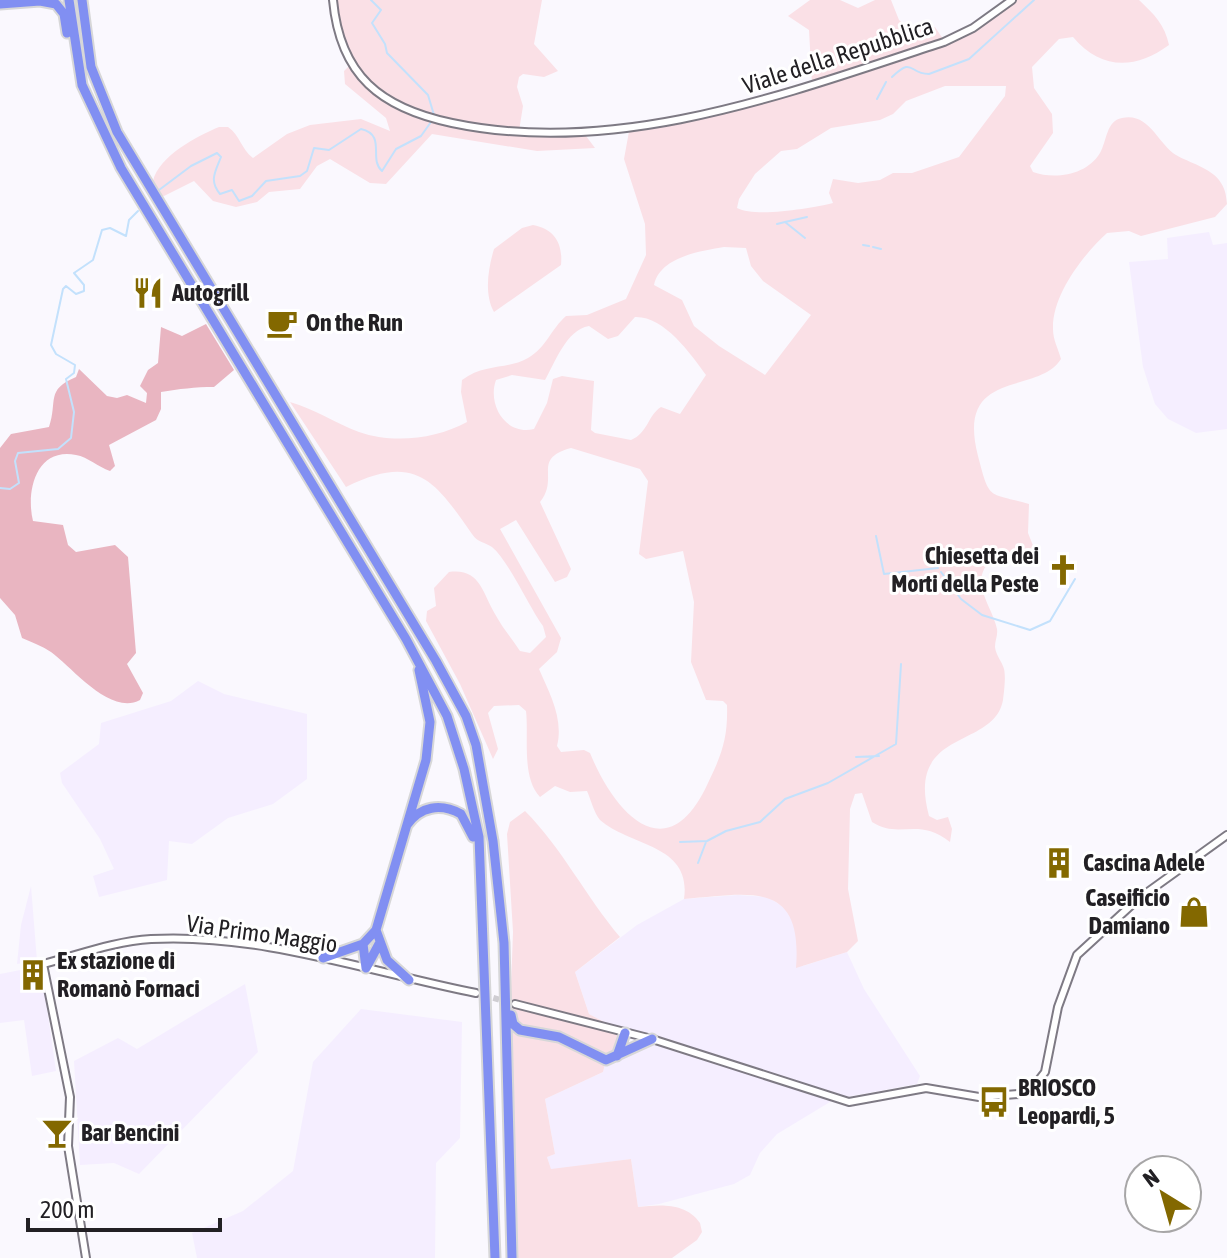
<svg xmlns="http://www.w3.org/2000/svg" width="1227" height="1258" viewBox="0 0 1227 1258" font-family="'Asap Condensed',sans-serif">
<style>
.built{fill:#f5eeff}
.green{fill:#fae0e6;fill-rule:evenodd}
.forest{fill:#e9b5c1}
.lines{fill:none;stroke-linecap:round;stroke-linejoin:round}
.stream{stroke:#c3e1fc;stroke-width:2}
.minor-tunnel{stroke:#cfcdd2;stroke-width:6;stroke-dasharray:6 3;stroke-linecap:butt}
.minor-casing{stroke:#7e7a84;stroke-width:10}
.highway-casing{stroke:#d7d7d8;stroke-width:13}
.minor{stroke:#fff;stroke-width:6}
.highway{stroke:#818ff2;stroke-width:9}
.labels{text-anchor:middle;stroke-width:6;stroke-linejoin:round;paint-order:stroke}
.street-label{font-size:24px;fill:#222024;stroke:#fff}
.poi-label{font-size:24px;font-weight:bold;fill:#222024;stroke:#fff;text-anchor:start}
</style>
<rect width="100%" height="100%" fill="#faf8fe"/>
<!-- built -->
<path class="built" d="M1209,232L1213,245L1227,243V429L1196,433L1168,419L1155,404L1143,367L1129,262L1168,259L1167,238Z
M198,681L224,694L307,714V779L273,804L228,818L192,844L169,841L167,880L99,897L93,876L114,869L100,839L62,783L60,773L99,744L101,723L171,701Z
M31,886L37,961L17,964L21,925Z
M738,895L767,897L786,908L795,925L803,966L847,952L864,989L920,1076L917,1084L835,1099L777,1134L760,1153L750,1175L734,1184L659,1204L638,1207L631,1159L551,1170L547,1157L555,1154L545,1099L603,1072L606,1060L650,1039L625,1033L589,1014L575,972L637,925L684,899Z
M41,966L56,1071L32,1076L24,1020L0,1023V974Z
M245,984L258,1052L139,1174L114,1163L80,1165L74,1061L118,1038L137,1049Z
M361,1009L462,1022L460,1138L436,1163L435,1258H197L192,1233L243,1211L293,1171L313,1062Z"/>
<!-- green -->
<path class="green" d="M333,0H542L534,44L558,71L544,77L523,74L519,77L517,87L523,106L519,131L583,132L595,148L537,151L432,134L386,184L370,183L330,159L317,166L300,189L269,192L257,202L236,207L213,201L194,181L162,197L153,181C159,156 197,136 219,127H228C240,135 241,149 253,158L287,134L310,125L361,119L390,131L386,118L345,84L344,71L351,64Z
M810,0H840L858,8L875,0H891L899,20L905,25L935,27L945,42L973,28L1012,0H1139C1154,14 1165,25 1169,45C1135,70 1101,70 1073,37L1059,39L1032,67L1034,88L1052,114L1053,133L1030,166L1033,172C1055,180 1087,175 1100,153C1107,141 1106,121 1122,118C1149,112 1158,144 1176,155C1190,163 1210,168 1219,180C1225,188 1226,194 1227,204L1215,217L1141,236L1129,231L1107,233C1083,255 1052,295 1053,329C1053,340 1058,348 1061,359C1038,396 955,367 978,456C990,502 988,492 1029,504L1028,533L1034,548L1031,552C1009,547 976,559 982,588C985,602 994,615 997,629C998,636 995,640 995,647C996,656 1002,661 1004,669C1006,677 1004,692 1003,700C994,750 905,727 929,816L937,820L948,817L952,829L950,842C917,816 900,840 872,822L862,793L855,794L850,809L848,889L858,941L847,952L796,968C803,879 750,894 684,899C692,844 631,847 600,820C594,813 591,800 587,791L570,792L555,786L540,797C521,777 529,736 526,711L519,705L494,706L488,713L498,749L493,759L460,684L426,621L427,611L436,606L434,588L449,572C480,568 482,592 495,614C502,627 512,639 520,651L530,653L546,637L543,626C529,607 508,560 492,547C485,542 478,543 472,534C435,481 416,452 346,487L290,402C315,409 335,423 359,432C393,444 436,439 467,422L461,392L462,380C485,363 507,370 528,358C546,348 551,329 566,316L587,315L626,299L646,255L645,224L624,159L630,126L665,121L812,84L809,30L788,16ZM945,86H1006L1005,96L959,157L912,173H893L880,180L858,183L833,179L829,193L833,203C812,208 756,218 737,208L739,199L755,174L781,151L797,149L831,128L880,120L893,114L906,101ZM724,247L746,248L751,266L763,281L811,315L765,375L719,346L694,326L682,300L654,285C660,257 700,251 724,247ZM635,317C664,316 690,353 706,375L680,414L661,407C648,415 648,433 631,440L595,433L591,430L594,381L562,376L553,379L547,403L534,429C506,436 487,405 496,380L512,375L545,380C555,363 566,330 589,326L608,339L618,336ZM571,448L640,469L648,481L639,554L646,559L683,551L694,602L691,662L706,700L723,701L727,705C728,738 722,754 708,783C667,872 615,814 590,753L584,750L561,752L557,746C564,719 549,692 539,669L557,652L561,638L500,529L516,520L555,582L567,577L571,569L540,502C560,477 531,459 571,448Z
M533,225C555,229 563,244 561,265L494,312C484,294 488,269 494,249L522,228Z
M525,811C562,848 586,897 620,937L575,972L589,1014L625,1033L620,1050L606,1060L603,1072L545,1099L555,1154L547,1157L551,1169L631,1159L638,1207C660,1205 685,1202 700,1223L702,1232L697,1240L672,1258H517L510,1014L513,932L507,834L510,822Z"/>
<!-- forest -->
<path class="forest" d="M206,324L234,370L214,387C195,387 179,389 161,392V409L156,420L109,445L115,466L110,471C98,467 88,457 76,455C35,447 26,493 33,521L63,525L68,545L76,552L115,545L128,557L136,653L127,664L143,693L140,700C110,716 72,667 51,652C42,646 31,642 22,638L15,615L0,598V448L11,434L49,427C58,401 45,390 76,377L79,369L107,396L117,398L127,395L146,403L147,393L140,386L148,370L158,363L161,327L182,336Z"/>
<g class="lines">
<!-- stream -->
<path class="stream" d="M371,0L381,10L372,23L385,44L387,53L428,95L434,115
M892,77C914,56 908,74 929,74L969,59L1034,0
M877,99L886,82
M159,190L191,166L217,153L221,157C215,172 209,181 220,194L232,190L239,201L252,196L266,181L300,176L307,171L314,148L329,150L361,129C387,135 368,159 382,171L396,149L421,136L431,122
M785,222L807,217
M777,224L785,222L805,238
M863,245L869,246
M873,247L881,249
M0,488L10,489L19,483L15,461L18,453L58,449L71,438L74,412L66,379L74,373L75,365L56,354L51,345L63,289L66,286L76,294L84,291V285L74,273L93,260L102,230L110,228L126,236L129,220L138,211
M876,536L884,574L938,568
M941,572L961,599L982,615L1030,630L1050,621L1075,579
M856,757L879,756
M680,842L707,841L726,831L760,822L785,799L828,783L896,744L901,664
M698,863L706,842"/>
<!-- minor-tunnel -->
<path class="minor-tunnel" d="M476,993L515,1004"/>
<defs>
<path id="minor" d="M333,0C340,76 381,108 452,123C618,158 788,93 944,42L973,28L1012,0
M515,1004L652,1039L849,1102L926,1088L979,1097L1019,1094L1031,1090L1045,1072L1058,1007L1077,955L1138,899L1227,835
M86,1258L68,1146L70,1097L43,964C78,955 115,941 151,939C260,933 370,972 476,993"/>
<path id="highway" d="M69,0L82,85L121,168L406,639L447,716L464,769L479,837L495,1258
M82,0L91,67L117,132L436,661L466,716L476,745L493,841L504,943L512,1258
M0,4L40,1L56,4L64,14L67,33
M407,825C420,806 441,803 461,814L473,837
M376,930L387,960L409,980
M363,944L366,968
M323,958L363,944L376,930L426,760L430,722L419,670
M366,968L379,944
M511,1015L513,1024L520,1030L559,1037L606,1060L652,1039
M617,1056L625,1033"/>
</defs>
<!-- minor casing -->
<use href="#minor" class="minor-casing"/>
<!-- highway casing -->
<use href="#highway" class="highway-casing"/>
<!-- minor -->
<use href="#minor" class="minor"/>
<!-- highway -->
<use href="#highway" class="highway"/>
</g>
<!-- icons -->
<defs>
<symbol id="restaurant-bare" viewBox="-9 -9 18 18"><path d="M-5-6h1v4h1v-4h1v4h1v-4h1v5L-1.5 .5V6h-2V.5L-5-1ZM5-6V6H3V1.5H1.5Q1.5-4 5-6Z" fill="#836800" stroke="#fff" stroke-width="2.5" paint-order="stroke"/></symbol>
<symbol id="cafe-bare" viewBox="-9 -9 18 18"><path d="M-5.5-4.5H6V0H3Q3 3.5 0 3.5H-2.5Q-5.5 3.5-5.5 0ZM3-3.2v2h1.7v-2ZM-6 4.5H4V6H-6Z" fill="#836800" stroke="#fff" stroke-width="2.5" paint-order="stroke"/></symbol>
<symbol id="church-bare" viewBox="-9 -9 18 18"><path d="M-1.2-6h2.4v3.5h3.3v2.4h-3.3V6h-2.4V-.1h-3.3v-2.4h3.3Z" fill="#836800" stroke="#fff" stroke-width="2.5" paint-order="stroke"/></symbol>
<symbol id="building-bare" viewBox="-9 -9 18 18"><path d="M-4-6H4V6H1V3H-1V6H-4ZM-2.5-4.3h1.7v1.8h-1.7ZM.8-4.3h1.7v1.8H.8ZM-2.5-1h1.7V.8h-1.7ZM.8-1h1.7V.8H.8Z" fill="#836800" stroke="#fff" stroke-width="2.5" paint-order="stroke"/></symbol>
<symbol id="shop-bare" viewBox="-9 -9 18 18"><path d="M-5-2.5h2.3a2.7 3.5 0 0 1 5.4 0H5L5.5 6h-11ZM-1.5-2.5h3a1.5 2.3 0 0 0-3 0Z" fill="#836800" stroke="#fff" stroke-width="2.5" paint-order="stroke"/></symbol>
<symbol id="bus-bare" viewBox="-9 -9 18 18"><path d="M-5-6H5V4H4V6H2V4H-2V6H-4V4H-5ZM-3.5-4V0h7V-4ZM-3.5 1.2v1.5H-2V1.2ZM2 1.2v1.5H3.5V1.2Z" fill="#836800" stroke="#fff" stroke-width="2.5" paint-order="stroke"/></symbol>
<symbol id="bar-bare" viewBox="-9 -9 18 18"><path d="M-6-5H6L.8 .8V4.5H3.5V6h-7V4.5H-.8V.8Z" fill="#836800" stroke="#fff" stroke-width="2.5" paint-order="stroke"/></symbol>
</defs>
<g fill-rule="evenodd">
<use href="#restaurant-bare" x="126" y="271" width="44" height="44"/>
<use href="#cafe-bare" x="260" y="301" width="44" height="44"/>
<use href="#church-bare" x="1041" y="548" width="44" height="44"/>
<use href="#building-bare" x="1037" y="841" width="44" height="44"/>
<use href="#shop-bare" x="1172" y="890" width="44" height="44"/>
<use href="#building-bare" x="11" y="953" width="44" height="44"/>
<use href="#bus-bare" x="972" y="1080" width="44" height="44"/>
<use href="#bar-bare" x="35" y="1111" width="44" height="44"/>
</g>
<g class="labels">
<!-- street labels -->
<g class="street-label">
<text transform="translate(838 56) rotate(-18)" y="8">Viale della Repubblica</text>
<text transform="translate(262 934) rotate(8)" y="8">Via Primo Maggio</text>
</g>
<!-- poi labels -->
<g class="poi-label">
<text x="172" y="301">Autogrill</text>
<text x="306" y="331">On the Run</text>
<text x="1039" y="564" text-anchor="end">Chiesetta dei<tspan x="1039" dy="28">Morti della Peste</tspan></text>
<text x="1083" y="871">Cascina Adele</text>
<text x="1170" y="906" text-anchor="end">Caseificio<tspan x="1170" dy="28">Damiano</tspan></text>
<text x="57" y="969">Ex stazione di<tspan x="57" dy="28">Romanò Fornaci</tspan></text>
<text x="1018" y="1096">BRIOSCO<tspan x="1018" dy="28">Leopardi, 5</tspan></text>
<text x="81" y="1141">Bar Bencini</text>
</g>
</g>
<!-- north arrow -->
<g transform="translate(1163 1194) rotate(323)"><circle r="38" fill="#ffffff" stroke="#a7a6a7" stroke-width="2"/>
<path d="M0-6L14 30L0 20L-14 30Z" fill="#836800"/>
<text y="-12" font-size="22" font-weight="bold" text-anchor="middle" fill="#222024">N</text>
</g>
<!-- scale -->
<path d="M28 1218v12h192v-12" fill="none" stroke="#222024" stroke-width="4"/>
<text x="40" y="1218" font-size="24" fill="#222024" stroke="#ffffff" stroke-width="6" paint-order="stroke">200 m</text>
</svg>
